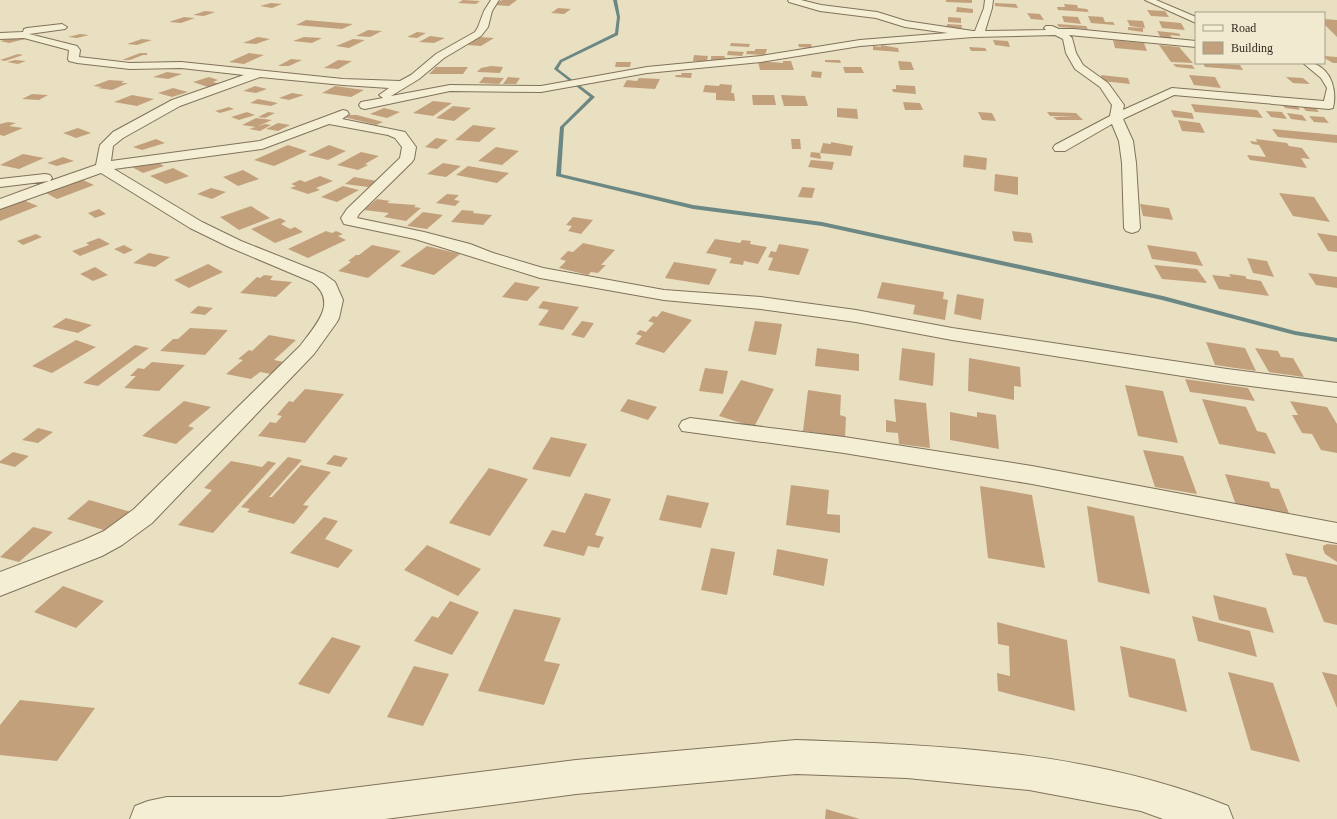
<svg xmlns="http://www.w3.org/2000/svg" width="1337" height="819" viewBox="0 0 1337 819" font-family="Georgia,serif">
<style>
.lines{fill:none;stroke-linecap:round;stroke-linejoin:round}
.stream{fill:#6c8884;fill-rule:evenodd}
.building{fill:#c3a07c}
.minor-casing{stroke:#80725b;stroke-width:2}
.minor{fill:#f4eed4;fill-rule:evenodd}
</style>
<rect width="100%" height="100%" fill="#e9e0c2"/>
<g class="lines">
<!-- stream -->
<path class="stream" d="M613,0H617L620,17L618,35L562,62L558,69L595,97L564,127L561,174L693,205L822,222L1163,296L1295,331L1337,338V342L1295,335L1162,300L822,226L693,209L556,176L560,127L590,97L554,69L560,60L615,33L617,17Z"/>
</g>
<!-- building -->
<path class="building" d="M463,0L480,1L476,4L458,3Z
M502,0H517L509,6L494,5Z
M946,0H972V3L946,2Z
M271,3L282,4L272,8L260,6Z
M995,3L1016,4L1018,8L995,6Z
M1064,4L1077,5L1078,8L1087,9L1089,12L1058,10L1057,7H1065Z
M957,7L973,9V13L956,12Z
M558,8L571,9L564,14L551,13Z
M1147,10L1165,11L1169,17L1151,16Z
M205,11L215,12L204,16L193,15Z
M1027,13L1040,14L1044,20L1031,19Z
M1062,16L1078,17L1081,24L1064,22Z
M1088,16L1103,17L1105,22H1113L1115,25L1091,23Z
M184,17L195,18L181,23L169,22Z
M948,17L961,18V23L948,22Z
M1324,19L1337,20V37L1324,24Z
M306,20L353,24L342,29L296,25Z
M1127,20L1143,21L1145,28L1130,26Z
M1159,21L1181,23L1185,30L1162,28Z
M947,24L962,25L961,30L947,29Z
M1057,24L1086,26L1088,29L1059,27Z
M1128,27L1143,28V32L1128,30Z
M368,30L382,31L370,37L356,36Z
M1157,31L1176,33L1180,34V36L1170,35L1173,39L1161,38Z
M417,32L426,33L417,38L407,37Z
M80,34L89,35L77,38L68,37Z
M24,35L33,37L9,43L0,41Z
M430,36L445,38L434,43L419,42Z
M258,37L270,39L256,44L243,43Z
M304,37L322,38L312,43L293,41Z
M480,37L494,38L481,46L467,45Z
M142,39L152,40L137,45L127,44Z
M353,39L365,40L349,48L336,46Z
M993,40L1008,41L1010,47L995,45Z
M1113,40L1144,43L1147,51L1115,48Z
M731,43L750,44L749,47L730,46Z
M798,44H811L812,48L799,47Z
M881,45L898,48L899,52L873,50V46L881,47Z
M1159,45L1179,47L1193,63L1171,62Z
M969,47L985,48L987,51H971Z
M755,49H767L765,55L746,54L747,51H755Z
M728,51L744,52L742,56L727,55Z
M140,53H147V55H143L130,60H122Z
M249,53L264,55L244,64L229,62Z
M18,54L23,55L5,61L0,60Z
M694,55L708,56L707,61H693Z
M711,56H724L726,59L711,60Z
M1324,56L1337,57V63H1333L1326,59Z
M291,59L302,60L289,66H278Z
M15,60L26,61L18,64L7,62Z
M338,60L352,61L338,69L324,68Z
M825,60H840L841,63L825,62Z
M758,61L783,63V61H791L794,70H760Z
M898,61L911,62L914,70H900Z
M616,62H631L630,67H615Z
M1203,63L1240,65L1243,70L1205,67Z
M1173,64L1192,65L1195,69L1176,67Z
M491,66L503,67L500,73L477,72L481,68Z
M436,67H468L463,74H429Z
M843,67H861L864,73H845Z
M812,71L822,72L821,78L811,77Z
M167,72L182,74L168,79L153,77Z
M681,73H692L691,78L675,77L676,75H682Z
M1101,75L1128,78L1130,84L1102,81Z
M1189,75L1215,77L1221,88L1194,85Z
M209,77L218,80L213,82L220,84L208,87L193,82Z
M484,77L504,78L499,84L479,83Z
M508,77L520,78L516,84H503Z
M1286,77L1303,78L1310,84L1293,83Z
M639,78L660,79L655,89L623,87L627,80L637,81Z
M109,80L124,81L121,83H128L112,90L98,88L102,87L93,86Z
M720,84L732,85L731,93H734L735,101L716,100V93L703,92L705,85L719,86Z
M896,85L915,86L916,94L893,92L892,89H896Z
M255,86L267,89L256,93L243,91Z
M335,86L364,90L351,97L322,93Z
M173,88L188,92L172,97L158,93Z
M292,93L304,95L289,100L279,98Z
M32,94L48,95L39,100L22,99Z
M132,95L154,99L137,106L114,102Z
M752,95H774L776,105H753Z
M781,95L805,96L808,106H784Z
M258,99L278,103L271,106L250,103Z
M433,101L452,103L433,116L413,113Z
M903,102L920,103L923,110H905Z
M1281,103L1296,104L1300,110L1285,108Z
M1191,104L1257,110L1263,118L1195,112Z
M1301,105L1314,106L1319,112L1306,111Z
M453,106L471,108L454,121L436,118Z
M229,107L234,109L220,113L215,111Z
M384,108L400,112L387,118L370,114Z
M837,108L857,109L858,119L837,117Z
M1171,110L1192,113L1194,119L1174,117Z
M1266,111L1282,112L1287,119L1271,117Z
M247,112L255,115L239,120L231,117Z
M268,112L275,113L265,118L258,117Z
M978,112L992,113L996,121L982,120Z
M1047,112L1076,113L1083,120H1057L1053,117L1075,116H1050Z
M1287,113L1302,115L1307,121L1291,119Z
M350,115H357L383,122L376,125L344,117Z
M1309,116L1324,117L1329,123L1314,122Z
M256,118L272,120L256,127L242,125Z
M1178,120L1200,123L1205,133L1182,131Z
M8,122L16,123L9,126L23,128L4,136L0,135V124Z
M278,123L290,125L278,131L266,129Z
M265,124L271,125L260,131L249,129Z
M473,125L496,128L479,142L455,140Z
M78,128L91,133L76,138L63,133Z
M1272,129L1337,135V143L1278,137Z
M436,138L448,140L437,149L425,147Z
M156,139L165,143L142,150L133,147Z
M791,139H800L801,149H792Z
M1256,139L1287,143L1289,146L1302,148L1310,159L1301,158L1307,168L1250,160L1247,155L1266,157L1259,145L1252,144L1250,141L1257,142Z
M831,142L853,146L851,156L820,153L823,143L831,144Z
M288,145L307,151L274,166L254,160Z
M329,145L346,151L328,160L308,155Z
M496,147L519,151L502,165L478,161Z
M361,152L379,156L365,164L368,165L358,170L337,165Z
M811,152L820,153L821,159L810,157Z
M23,154L44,158L19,169L0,165Z
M964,155L987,158L986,170L963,167Z
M63,157L74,161L57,166L47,163Z
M151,159L164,166L143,173L130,166Z
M811,160L834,162L832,170L808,167Z
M443,163L461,166L446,177L427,174Z
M468,166L509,173L497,183L456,175Z
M173,168L189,176L166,184L150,176Z
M243,170L259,179L238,186L223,177Z
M995,174L1018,177V195L994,191Z
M320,176L333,181L316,188L320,190L308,194L290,188L296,186L291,184L300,180L305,182Z
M354,177L377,181L368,187L345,184Z
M83,180L94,185L57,199L46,193L53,191L51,189Z
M343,186L359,190L337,202L321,197Z
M802,187L815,188L812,198L798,197Z
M211,188L226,192L212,199L197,194Z
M1279,193L1314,197L1330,222L1293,216Z
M447,194L459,195L454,200L460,201L455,206L436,203Z
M377,199L390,201L387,203L416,205L414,207L421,208L406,221L384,217L389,213L364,210Z
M23,200L38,206L0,221V209Z
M1140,204L1169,208L1173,220L1143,216Z
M251,206L270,218L239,230L220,217Z
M99,209L106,214L95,218L88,213Z
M462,210L474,211L473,213L492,215L483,225L451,222Z
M423,212L443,215L427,229L407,226Z
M573,217L593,220L581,234L568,231L572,226L566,225Z
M280,218L286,221L281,224L290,229L295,227L303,232L275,243L251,229Z
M326,231L332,233L336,231L343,234L338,236L346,240L308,258L288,249Z
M1012,231L1031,233L1033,243L1014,241Z
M1317,233L1337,236V252L1328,251Z
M36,234L42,237L23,245L17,241Z
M99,238L110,244L80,256L72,251L89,245L86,243Z
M715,239L740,243L742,240L751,241L750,244L767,247L758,264L744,261L743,265L729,263L732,258L706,253Z
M583,243L615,250L601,265H606L598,273L591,272L588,275L559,268L566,261L560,259L568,251L573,252Z
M779,244L809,249L799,275L768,270L773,258L768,257L771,251L776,252Z
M124,245L133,250L124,254L114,249Z
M372,245L401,251L368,278L338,271L351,262L348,261L356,255H359Z
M1147,245L1196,252L1203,266L1152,259Z
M427,246L460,254L434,275L400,266Z
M149,253L170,257L155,267L133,263Z
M1247,258L1267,261L1274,277L1253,273Z
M674,262L717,269L709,285L665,278Z
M208,264L223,272L189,288L174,280Z
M1154,265L1197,269L1207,283L1162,279Z
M95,267L108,275L93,281L80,274Z
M1308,273L1337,277V288L1316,285Z
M1229,274L1245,276L1247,279L1261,281L1269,296L1219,289L1212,275L1231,277Z
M264,275L273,276L270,280L292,282L276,297L240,293L257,277L260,278Z
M515,282L540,287L527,301L502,297Z
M882,282L944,292L943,299L948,300L945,320L913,314L915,305L877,298Z
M957,294L984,299L981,320L954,314Z
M543,301L579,307L563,330L538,325L549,310L538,308Z
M198,306L213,308L205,315L190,313Z
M662,311L692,320L664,353L635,344L642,336L636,334L640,330L646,332L654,323L648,321L653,316L657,317Z
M66,318L92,325L78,333L52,327Z
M582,321L594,323L584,338L571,335Z
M755,321L782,324L776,355L748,351Z
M190,328L228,330L205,355L160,351L173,339H178Z
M269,335L296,340L274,360L284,362L271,374L260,372L251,379L226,374L243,360L238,359L249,350L252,351Z
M76,340L96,347L52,373L32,366Z
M1206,342L1245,348L1256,371L1215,365Z
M135,345L149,348L98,386L83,383Z
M817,348L859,354V371L815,366Z
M902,348L935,353L933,386L899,380Z
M1255,348L1278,351L1281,357L1293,358L1304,377L1269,372Z
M969,358L1020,367L1021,387L1014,386V400L968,391Z
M152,362L185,365L159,391L124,388L136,376H130L138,368L144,369Z
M705,368L728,371L723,394L699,391Z
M1185,379L1248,388L1255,401L1190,392Z
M741,380L774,389L754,427L719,416Z
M1125,385L1163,391L1178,443L1138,436Z
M305,389L344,394L305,443L258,436L270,422L276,423L282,416L277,415L289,401L293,402Z
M808,390L841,395L840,415L846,417L845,437L803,431Z
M628,399L657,407L648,420L620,411Z
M894,399L926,403L930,448L899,444L898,433L886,432V420L896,422Z
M1202,399L1246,407L1257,431L1266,433L1276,454L1219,444Z
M184,401L211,407L188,426L194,428L176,444L142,436Z
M1290,401L1327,407L1337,424V453L1321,450L1312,434L1302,433L1292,415H1298Z
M950,412L977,417V412L996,415L999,449L950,440Z
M38,428L53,432L38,443L22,440Z
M551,437L587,444L570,477L532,469Z
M1143,450L1183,456L1197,494L1155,487Z
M13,452L29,456L15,467L0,463V461Z
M334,455L348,458L341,467L326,464Z
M288,457L302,460L269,497H272L301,465L331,472L303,505L309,506L294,524L247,512L250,509L241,507Z
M231,461L262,467L268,461L276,463L213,533L178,525L212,490L204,488Z
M489,468L528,479L490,536L449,523Z
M1225,474L1269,482L1271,488L1279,489L1291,518L1237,508Z
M791,485L829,490L827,514L840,515V533L786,525Z
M980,486L1032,495L1045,568L988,558Z
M585,493L611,499L595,535L604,537L599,548L588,546L584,556L543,546L552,530L565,533Z
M667,495L709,503L701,528L659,520Z
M89,500L138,514L117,534L67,519Z
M1087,506L1134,516L1150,594L1098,582Z
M324,517L338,521L325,539L353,550L338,568L290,553Z
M33,527L53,532L19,562L0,557Z
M1327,544L1337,545V562L1325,554L1323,549V546Z
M427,545L481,569L458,596L404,570Z
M711,548L735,552L727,595L701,590Z
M777,549L828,559L824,586L773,575Z
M1285,553L1337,565V625L1324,622L1306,577L1293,575Z
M63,586L104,601L76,628L34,612Z
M1213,595L1266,608L1274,633L1219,620Z
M450,601L479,612L452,655L414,641L432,616L438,618Z
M514,609L561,618L544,661L560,664L544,705L478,691Z
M1192,616L1250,631L1257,657L1198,641Z
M997,622L1067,640L1075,711L998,691L997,673L1010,676L1009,646L998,644Z
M332,637L361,646L329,694L298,684Z
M1120,646L1175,659L1187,712L1129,697Z
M414,666L449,674L423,726L387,717Z
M1228,672L1273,683L1300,762L1251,750Z
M1322,672L1337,675V708Z
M20,700L95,708L57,761L0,755V725Z
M826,809L860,819H825Z"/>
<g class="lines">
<defs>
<path id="minor" d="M491,0H499L492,11L488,27L481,36L444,58L419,79L391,96L450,85L541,86L647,67L761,56L860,40L948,33L905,27L876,18L820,11L789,2L788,0H801L821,5L877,12L906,21L973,31H975L984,8L985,0H993L992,8L985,31L1046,30L1044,28L1046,26H1052L1059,29H1074L1196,41V47L1069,35L1072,38L1076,53L1083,65L1108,83L1124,105L1123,110L1172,88L1324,101L1327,88L1321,78L1303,63C1307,63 1312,62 1315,64C1332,71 1337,91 1333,108L1329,109L1174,95L1123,119L1133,141L1136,163L1140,228L1138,231L1132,233L1126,231L1124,228L1122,163L1119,141L1112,124L1065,151H1055L1053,148L1055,145L1110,116L1112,105L1100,87L1075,69L1066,53L1063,39L1055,35L973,37L860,46L761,62L647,73L541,92L450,91L365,109L361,108L359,105L361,102L383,98L379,95L389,88L343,85L260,77L180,106L123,138L113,146L111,161L260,141L343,110L347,111L349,114L342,119L405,132L416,147L414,159L412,162L359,214L357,218L424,232L470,244L493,253L543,268L664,290L761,297L856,310L952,328L1227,369L1337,383V397L1227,383L952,340L856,322L761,309L664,300L540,278L415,239L344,224L341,218L347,209L400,158L402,147L395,138L388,135L329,124L262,149L114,169L202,222L241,241L324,274L335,282L343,300L339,318L337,322L314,354L152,523L122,545L102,556L0,596V572L84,540L104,531L134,509L300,346C315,326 339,302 312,282L229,247L190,228L101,173L0,209V199L49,181L0,187V179L45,174L50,175L52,178L50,181L96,165L100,145L113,132L172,100L244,75L181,68L130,69L77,63L69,61L68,59L69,50L24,38L0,39V33L23,32L24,29L27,28L62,24L67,27L65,29L29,34L77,46L80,50L79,57L130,63L181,62L343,79L400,81L411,75L436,54L475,32L478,27L484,11Z
M1145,0H1156L1196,17V23Z
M690,418L844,437L1032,466L1337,523V543L1032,484L844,453L682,431L679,426L682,421Z
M796,740C939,745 1093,751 1228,806L1233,819H1163L1141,811L1029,790L907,778L796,774L576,794L385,819H130L135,806L148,801L167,797H280L576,760Z"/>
</defs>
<!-- minor casing -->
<use href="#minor" class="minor-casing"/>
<!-- minor -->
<use href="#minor" class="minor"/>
</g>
<!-- legend -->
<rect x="1195" y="12" width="130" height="52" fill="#f1ead1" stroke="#a59d89"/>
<rect x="1203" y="25" width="20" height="6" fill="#f4eed4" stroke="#a59d89"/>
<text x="1231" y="32" font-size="12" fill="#32291e">Road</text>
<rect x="1203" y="42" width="20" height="12" fill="#c3a07c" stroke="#a59d89"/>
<text x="1231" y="52" font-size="12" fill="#32291e">Building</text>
</svg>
